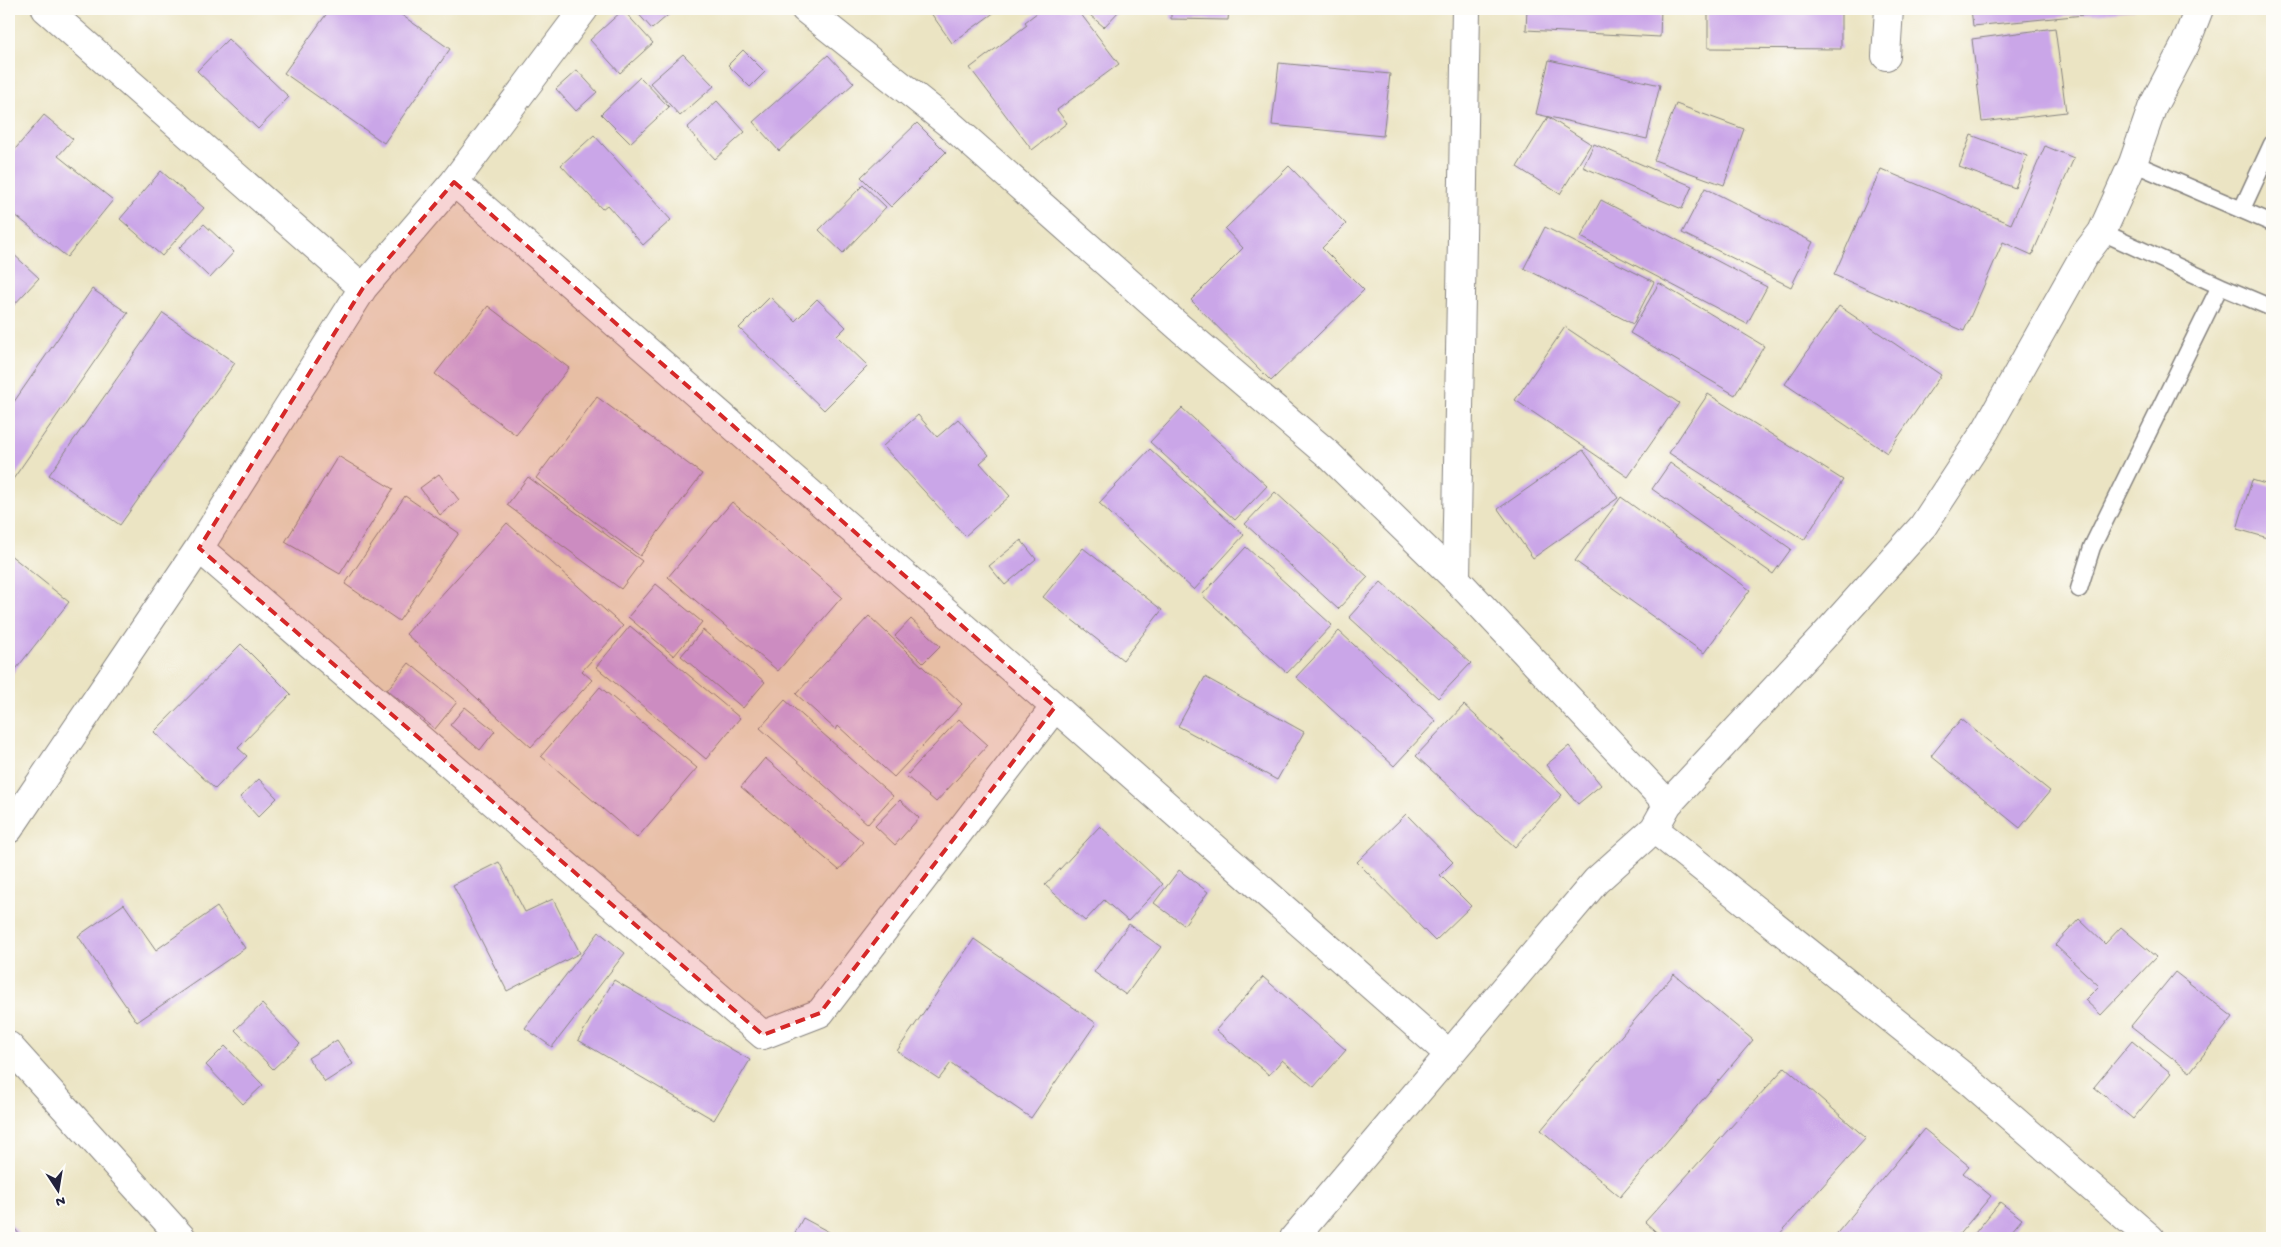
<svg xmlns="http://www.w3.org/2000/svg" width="2281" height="1247" viewBox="0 0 2281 1247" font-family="'Gochi Hand',sans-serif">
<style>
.building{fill:#caa6e8}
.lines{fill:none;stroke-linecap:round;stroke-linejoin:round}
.lane-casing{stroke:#86837f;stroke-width:19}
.street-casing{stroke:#86837f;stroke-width:30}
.lane{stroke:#fff;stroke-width:16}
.street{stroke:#fff;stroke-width:28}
.marked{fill:#d62828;fill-opacity:0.2;stroke:#d62828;stroke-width:4;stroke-dasharray:10 6;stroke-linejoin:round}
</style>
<rect width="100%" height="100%" fill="#fdfcf7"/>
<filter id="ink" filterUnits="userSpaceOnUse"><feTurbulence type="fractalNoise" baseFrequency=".02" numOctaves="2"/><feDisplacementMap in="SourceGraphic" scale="10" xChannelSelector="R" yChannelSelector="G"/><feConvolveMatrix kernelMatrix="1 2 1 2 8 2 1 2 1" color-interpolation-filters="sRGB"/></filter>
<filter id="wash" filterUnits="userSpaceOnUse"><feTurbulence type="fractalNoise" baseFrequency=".0096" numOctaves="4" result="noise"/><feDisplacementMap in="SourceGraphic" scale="20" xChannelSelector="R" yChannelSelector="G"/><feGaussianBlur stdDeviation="1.12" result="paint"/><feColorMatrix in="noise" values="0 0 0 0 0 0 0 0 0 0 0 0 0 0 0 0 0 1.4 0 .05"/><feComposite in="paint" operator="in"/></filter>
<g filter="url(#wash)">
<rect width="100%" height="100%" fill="#ebe4c3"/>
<g id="blocks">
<!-- building -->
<path class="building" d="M330,9H393L450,49L384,143L284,73Z
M634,9H675L652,29Z
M928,9H999L952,43Z
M1042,9H1077L1119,64L1057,110L1067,123L1032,150L970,68L1027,25L1025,22Z
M1083,9H1121L1104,27Z
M1171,9H1229L1228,20L1171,19Z
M1527,9H1661L1660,37L1526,30Z
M1708,9H1841V49L1708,48Z
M1971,9H2134V10L1973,26Z
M623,10L653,43L620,73L590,40Z
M2055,28L2066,112L1982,122L1972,39Z
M228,39L289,97L258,129L197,71Z
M743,50L765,72L750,87L728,65Z
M683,54L714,86L680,116L650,83Z
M828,55L854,83L779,151L753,122Z
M1549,60L1660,85L1647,139L1536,114Z
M1279,63L1390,74L1383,136L1272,125Z
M577,70L597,92L576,111L556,89Z
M640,77L669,107L630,143L601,114Z
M717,101L745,132L715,159L687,128Z
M1676,104L1744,129L1724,185L1654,160Z
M44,115L73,139L58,156L113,200L67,257L9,210V152L11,154Z
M1548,117L1591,144L1560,194L1517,167Z
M917,123L946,152L891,207L861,177Z
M594,135L671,220L643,245L607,205L602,209L561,165Z
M1971,135L2027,156L2015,188L1959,167Z
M1594,144L1692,186L1682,209L1583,167Z
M2045,146L2074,158L2032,255L2003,242L1964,331L1834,275L1881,169L2011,224Z
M1289,166L1346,224L1322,248L1364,290L1271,381L1191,300L1243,248L1225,229Z
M161,171L204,208L162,256L120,219Z
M863,185L886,207L843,253L819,230Z
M1705,188L1813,242L1791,287L1682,233Z
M1601,200L1767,287L1747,324L1581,237Z
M204,224L234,252L210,278L179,248Z
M1545,227L1654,282L1633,324L1524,268Z
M9,250L39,278L12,307L9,304Z
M1659,283L1764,346L1735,395L1630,333Z
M92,289L128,313L9,485V409Z
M770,297L795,321L817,299L846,327L837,336L868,366L824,410L739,328Z
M488,306L569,368L516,435L435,374Z
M1839,306L1941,375L1887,453L1785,384Z
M163,313L235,363L120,525L49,475Z
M1565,327L1679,403L1628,477L1515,400Z
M1708,394L1843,480L1804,540L1669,453Z
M597,397L702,474L640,556L536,478Z
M1182,408L1267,486L1235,520L1150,442Z
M918,415L937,437L958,419L989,455L980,463L1010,496L965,536L883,446Z
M1150,449L1244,535L1194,590L1099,503Z
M1583,450L1618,498L1533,558L1498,509Z
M338,456L393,489L340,574L285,542Z
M1670,463L1791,549L1773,574L1652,489Z
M439,474L459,500L440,515L420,488Z
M528,477L642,561L621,589L507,505Z
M2252,480L2272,486V525L2268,538L2237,529Z
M1275,492L1368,577L1338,609L1245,524Z
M405,496L459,533L399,621L345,584Z
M1621,497L1750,590L1704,653L1575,561Z
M732,502L842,597L778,671L668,577Z
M507,523L623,626L582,671L592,680L531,747L406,634Z
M1021,540L1036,559L1005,585L989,566Z
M1246,547L1332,625L1287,673L1202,595Z
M1083,548L1162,610L1123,660L1043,597Z
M9,554L69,602L9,678Z
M1381,582L1471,663L1438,698L1349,617Z
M656,584L702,622L674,656L628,617Z
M869,616L962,704L894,777L838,726L836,730L796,694Z
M911,619L940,646L923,663L895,636Z
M630,626L740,718L706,759L596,667Z
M703,630L765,682L743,708L681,656Z
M1339,631L1436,721L1394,766L1296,677Z
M241,644L291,694L238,748L247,756L215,789L154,732Z
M409,663L457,702L435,729L387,690Z
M1205,677L1304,732L1277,780L1178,726Z
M600,687L697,768L637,838L541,756Z
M785,700L893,796L868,824L760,728Z
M1464,705L1562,795L1515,847L1416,756Z
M465,707L495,731L480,750L450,725Z
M959,719L988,745L936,802L906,776Z
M1961,719L2050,791L2020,828L1931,756Z
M1569,746L1601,785L1578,804L1546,765Z
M765,758L863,842L839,870L741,787Z
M259,779L277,798L258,817L240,797Z
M900,800L919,818L895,845L875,826Z
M1406,814L1453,862L1440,875L1471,906L1435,941L1357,862Z
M1100,826L1163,884L1128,921L1104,900L1085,921L1045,885Z
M499,862L525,912L553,899L580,953L507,991L453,885Z
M1179,870L1208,892L1184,925L1154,903Z
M124,904L156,950L217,907L245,948L137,1022L78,936Z
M2079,919L2105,944L2121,927L2156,957L2101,1015L2085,1000L2099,986L2055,945Z
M1129,924L1161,947L1126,995L1094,972Z
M599,932L625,953L552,1047L525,1028Z
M974,939L1096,1023L1031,1118L951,1063L939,1079L897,1051Z
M2175,972L2233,1017L2190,1072L2131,1026Z
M1674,974L1753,1040L1620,1197L1541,1130Z
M1263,977L1346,1050L1314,1087L1282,1060L1269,1075L1216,1030Z
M614,980L750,1060L714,1120L578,1040Z
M262,1004L300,1044L273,1069L235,1030Z
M337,1040L353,1064L325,1082L308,1058Z
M2132,1041L2171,1073L2133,1119L2094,1087Z
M225,1046L263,1085L243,1104L206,1065Z
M1785,1067L1866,1138L1776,1238H1663L1645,1222Z
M1924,1129L1969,1166L1963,1173L1991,1196L1956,1238H1833Z
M2000,1202L2022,1219L2006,1238H1971Z
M803,1218L840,1238H792Z
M9,1221L22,1238H9Z"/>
</g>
</g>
<g filter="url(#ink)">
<use href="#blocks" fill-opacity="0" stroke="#86837f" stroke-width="1"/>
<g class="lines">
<defs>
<path id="lane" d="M2133,163L2272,223
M2242,209L2272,144
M2102,232L2220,286L2272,308
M2079,589L2092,547L2220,286"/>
<path id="street" d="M46,9L363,288
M805,9L952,126L1179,327L1329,455L1456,579L1668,804
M1886,56L1889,9
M454,182L1055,707L1449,1054
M199,548L763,1035L820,1013L1055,707
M1456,579L1466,9
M9,829L199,548L363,288L454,182L584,9
M1654,829L1968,1080L2150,1238
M9,1046L182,1238
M1294,1238L1596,881L1654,829L1668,804L1826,634L1923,526L1986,430L2083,257L2102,232L2133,163L2152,108L2185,45L2199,9"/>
</defs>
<!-- lane casing -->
<use href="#lane" class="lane-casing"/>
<!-- street casing -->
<use href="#street" class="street-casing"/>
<!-- lane -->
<use href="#lane" class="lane"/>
<!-- street -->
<use href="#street" class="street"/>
</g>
</g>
<!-- marked area -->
<path class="marked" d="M454,182L1055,707L820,1013L763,1035L199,548L363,288Z"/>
<!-- margin -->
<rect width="2281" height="1247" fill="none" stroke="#fdfcf7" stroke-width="30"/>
<!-- north arrow -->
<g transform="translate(58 1190) rotate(168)" stroke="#fdfcf7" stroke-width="4" paint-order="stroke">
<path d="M0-4L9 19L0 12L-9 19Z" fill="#22223b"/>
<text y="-8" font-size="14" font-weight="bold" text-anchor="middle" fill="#22223b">N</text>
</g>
</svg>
